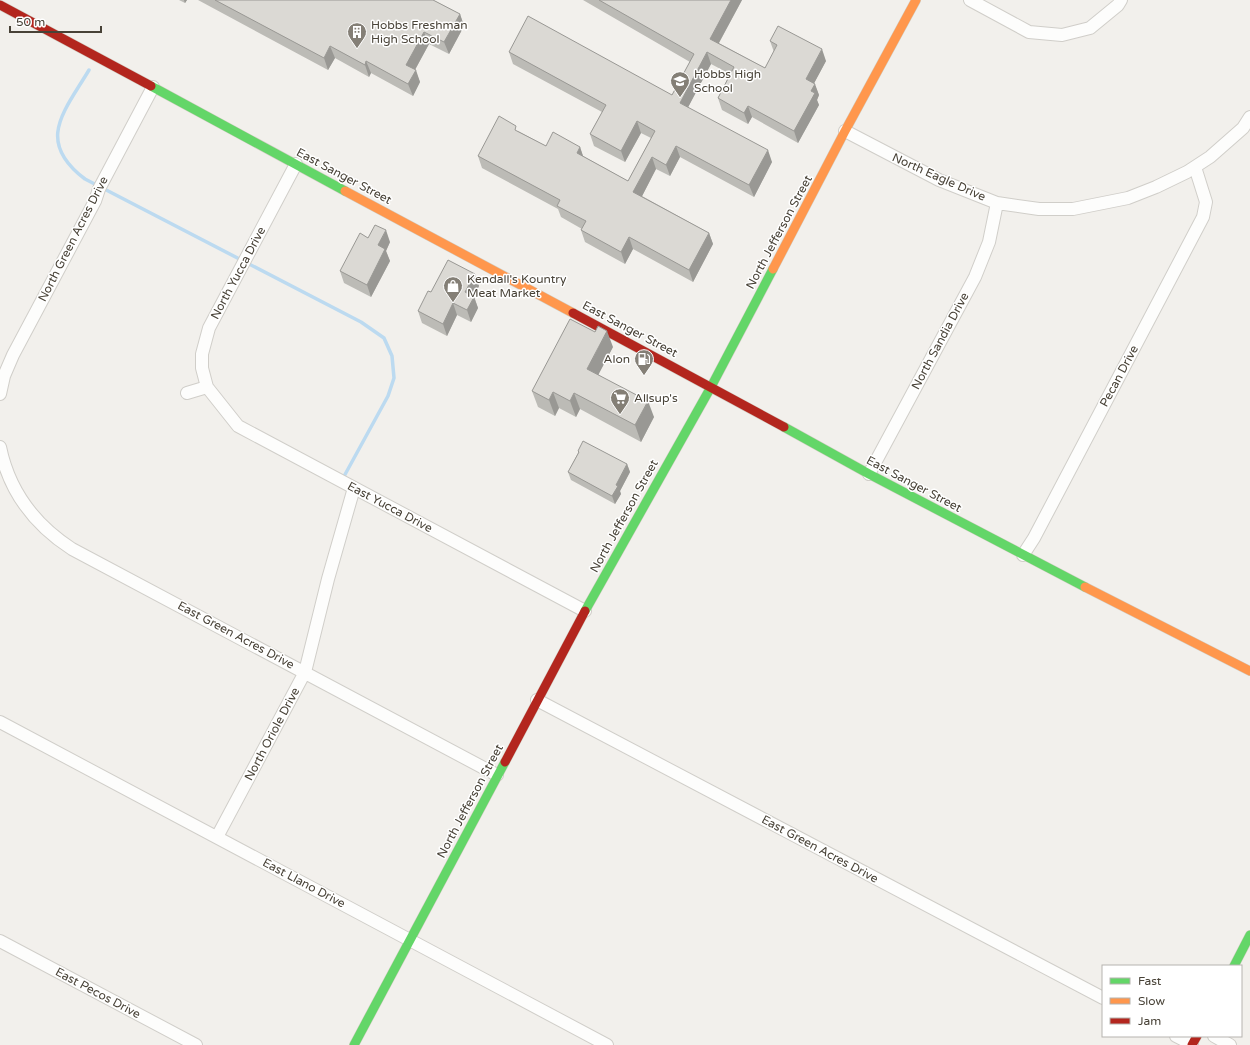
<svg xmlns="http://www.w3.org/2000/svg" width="1250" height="1045" viewBox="0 0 1250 1045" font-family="'Varela Round',sans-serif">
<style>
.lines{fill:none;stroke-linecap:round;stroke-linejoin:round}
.stream{stroke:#bcdaf0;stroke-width:3.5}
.street-casing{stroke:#d0cec9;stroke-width:14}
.fast-casing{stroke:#d2cdc3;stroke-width:10}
.slow-casing{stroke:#d2cdc3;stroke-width:10}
.jam-casing{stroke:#d2cdc3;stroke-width:10}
.street{stroke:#fdfdfc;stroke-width:12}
.fast{stroke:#63d668;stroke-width:9}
.slow{stroke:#ff974d;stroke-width:9}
.jam{stroke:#b3261e;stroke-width:9}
.wall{fill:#bcbbb6}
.shaded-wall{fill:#999894}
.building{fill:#dbd9d4;stroke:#999894}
.labels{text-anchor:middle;stroke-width:3;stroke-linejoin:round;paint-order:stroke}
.poi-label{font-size:12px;fill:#484237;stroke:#fff;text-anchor:start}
.street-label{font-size:12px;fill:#484237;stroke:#fff}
</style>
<rect width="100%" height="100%" fill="#f2f0ec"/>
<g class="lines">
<!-- stream -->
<path class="stream" d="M89,70C64,112 35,141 85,179L361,322L384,338L392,356L394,378L388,396L342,480"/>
<defs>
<path id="street" d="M970,0L1029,32L1062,35L1090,28L1118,5L1121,0
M845,131L939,180L997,203L1039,209H1073L1128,198L1156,187L1187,172L1210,157L1243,128L1250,117
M296,164L209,328L202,354V368L207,387L238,426L585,611
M187,393L207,387
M0,394L4,376L13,355L95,201L99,189L153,87
M0,447C9,491 35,525 72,549L497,775
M869,474L975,277L989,242L997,203
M1023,555L1034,538L1203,217L1206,202L1195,167
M537,700L1103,998
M0,722L607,1045
M217,837L305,672L328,579L354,488
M0,941L196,1045
M1176,1036L1192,1044
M1214,1036L1230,1045"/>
<path id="fast" d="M151,86L345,191
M784,427L869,474L1085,587
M585,611L711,387L773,269
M1234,966L1250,935
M354,1045L505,762"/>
<path id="slow" d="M345,191L573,313
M773,269L845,131L916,0
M1085,587L1250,671"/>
<path id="jam" d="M0,5L151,86
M573,313L784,427
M505,762L585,611
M1192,1045L1197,1036"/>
</defs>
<!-- street casing -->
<use href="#street" class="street-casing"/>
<!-- fast casing -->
<use href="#fast" class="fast-casing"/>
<!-- slow casing -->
<use href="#slow" class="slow-casing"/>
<!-- jam casing -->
<use href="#jam" class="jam-casing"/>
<!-- street -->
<use href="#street" class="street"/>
<!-- fast -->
<use href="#fast" class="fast"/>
<!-- slow -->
<use href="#slow" class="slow"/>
<!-- jam -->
<use href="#jam" class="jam"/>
</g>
<!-- wall -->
<path class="wall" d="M179,0H187L185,3Z
M198,0H433L460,14L464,26L449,54L429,44L415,70L420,82L413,96L371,73L369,77L335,58L328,70Z
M583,0H742L719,43L765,68L774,52L770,41L826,61L814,83L819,95L817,100L819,105L798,143L752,117L748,124L722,110L718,98L730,74L711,64L688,107L772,162L754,197L680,157L670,176L656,169L642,196L709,233L713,244L693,282L633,249L625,264L585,242L581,230L582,229L561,217L558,209L482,168L478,156L518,131L546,146L580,147L583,156L628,181L651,138L641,133L625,162L594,146L590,134L602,112L513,64L509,52L672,95L690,62Z
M368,238L390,242L386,251L390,261L371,297L344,283L340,271Z
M475,274L479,286L474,296L478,308L471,322L457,315L447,336L422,323L418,311L431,292Z
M613,347L598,374L654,417L641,442L580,409L576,417L559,408L555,416L538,407L532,391Z
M578,451L627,464L630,472L620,491L621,494L615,504L571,480L568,472L578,453Z"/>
<!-- shaded-wall -->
<path class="shaded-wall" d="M184,0H187L185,3Z
M731,0H742L715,50L710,39Z
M460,14L464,26L449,54L444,42Z
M424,32L429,44L411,77L406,65Z
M330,46L335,58L328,70L324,58Z
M822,49L826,61L810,91L806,79Z
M707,52L711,64L684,115L680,103Z
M366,61L371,73L369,77L365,65Z
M416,70L420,82L413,96L408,84Z
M815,84L819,95L817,100L819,105L798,143L794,131L811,91Z
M748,106L752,117L748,124L744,113Z
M637,121L641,133L625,162L621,151Z
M676,146L680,157L670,176L666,165Z
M580,147L584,159L577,153Z
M768,150L772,162L754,197L749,185Z
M652,157L656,169L638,204L633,192Z
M386,230L390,242L386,251L390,261L371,297L367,285L378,245Z
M709,233L713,244L693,282L689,270Z
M629,237L633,249L625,264L621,252Z
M475,274L479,286L470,304L465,292Z
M474,297L478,308L471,322L467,310Z
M453,303L457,315L447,336L443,324Z
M607,331L613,347L593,385L587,369Z
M553,392L559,408L555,416L549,400Z
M574,393L580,409L576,417L570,401Z
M648,401L654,417L641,442L635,425Z
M627,464L630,472L620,491L621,494L615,504L612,496L616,485Z"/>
<!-- building -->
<path class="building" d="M215,0H433L460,14L444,42L424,32L406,65L416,70L408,84L366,61L365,65L330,46L324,58Z
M599,0H731L710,39L765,68L777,45L770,41L778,26L822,49L806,79L815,84L811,91L815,93L794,131L748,106L744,113L718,98L734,67L707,52L680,103L768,150L749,185L676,146L666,165L652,157L633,192L709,233L689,270L629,237L621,252L581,230L586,221L557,206L560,200L478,156L499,116L516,126L515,130L546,146L553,132L580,147L577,153L628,181L655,131L637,121L621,151L590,134L606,105L509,52L528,16L672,95L694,54Z
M375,225L386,230L378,245L385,249L367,285L340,271L360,233L368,238Z
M448,260L475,274L465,292L474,297L467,310L453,303L443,324L418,311L428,291L431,292Z
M570,319L595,332L598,326L607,331L587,369L648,401L635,425L574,393L570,401L553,392L549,400L532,391Z
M583,441L627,464L616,485L618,486L612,496L568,472L579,452L578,451Z"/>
<!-- icons -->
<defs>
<symbol id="building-pin" viewBox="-11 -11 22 30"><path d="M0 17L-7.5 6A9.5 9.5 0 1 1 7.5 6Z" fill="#847f76" stroke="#fff"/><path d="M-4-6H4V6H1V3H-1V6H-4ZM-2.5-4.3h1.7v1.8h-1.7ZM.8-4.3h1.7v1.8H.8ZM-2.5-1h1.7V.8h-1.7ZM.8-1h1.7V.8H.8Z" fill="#fff"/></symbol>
<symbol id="school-pin" viewBox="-11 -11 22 30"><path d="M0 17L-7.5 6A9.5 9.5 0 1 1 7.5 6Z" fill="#847f76" stroke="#fff"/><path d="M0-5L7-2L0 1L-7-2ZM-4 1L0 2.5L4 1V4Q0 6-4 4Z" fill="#fff"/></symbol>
<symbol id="shop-pin" viewBox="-11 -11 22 30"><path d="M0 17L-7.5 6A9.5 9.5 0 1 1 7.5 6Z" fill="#847f76" stroke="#fff"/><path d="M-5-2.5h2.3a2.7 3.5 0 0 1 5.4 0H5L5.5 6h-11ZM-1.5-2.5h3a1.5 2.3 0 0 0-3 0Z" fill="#fff"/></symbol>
<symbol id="fuel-pin" viewBox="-11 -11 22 30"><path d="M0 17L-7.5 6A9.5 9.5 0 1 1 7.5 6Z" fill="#847f76" stroke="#fff"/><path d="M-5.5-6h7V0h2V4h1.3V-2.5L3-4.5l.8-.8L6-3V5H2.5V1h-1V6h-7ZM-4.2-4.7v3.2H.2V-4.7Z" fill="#fff"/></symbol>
<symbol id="supermarket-pin" viewBox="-11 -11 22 30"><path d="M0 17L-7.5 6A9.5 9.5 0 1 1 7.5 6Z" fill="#847f76" stroke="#fff"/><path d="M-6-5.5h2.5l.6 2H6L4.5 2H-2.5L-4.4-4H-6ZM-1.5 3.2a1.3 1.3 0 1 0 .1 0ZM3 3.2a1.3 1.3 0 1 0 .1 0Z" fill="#fff"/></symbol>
</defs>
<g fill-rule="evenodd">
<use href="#building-pin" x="346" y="21" width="22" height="30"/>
<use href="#school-pin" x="669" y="70" width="22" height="30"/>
<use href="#shop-pin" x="442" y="275" width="22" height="30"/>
<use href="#fuel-pin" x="633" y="348" width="22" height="30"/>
<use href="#supermarket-pin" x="609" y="387" width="22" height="30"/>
</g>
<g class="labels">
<!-- poi labels -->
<g class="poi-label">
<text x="371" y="29">Hobbs Freshman<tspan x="371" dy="14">High School</tspan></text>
<text x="694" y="78">Hobbs High<tspan x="694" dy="14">School</tspan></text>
<text x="467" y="283">Kendall's Kountry<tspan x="467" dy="14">Meat Market</tspan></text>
<text x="630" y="363" text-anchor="end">Alon</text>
<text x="634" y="402">Allsup's</text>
</g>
<!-- street labels -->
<g class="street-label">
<text transform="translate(344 176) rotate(28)" y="4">East Sanger Street</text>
<text transform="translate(939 177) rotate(24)" y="4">North Eagle Drive</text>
<text transform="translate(779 232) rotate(-62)" y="4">North Jefferson Street</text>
<text transform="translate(73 239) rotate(-63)" y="4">North Green Acres Drive</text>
<text transform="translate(238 273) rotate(-62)" y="4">North Yucca Drive</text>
<text transform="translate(630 329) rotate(28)" y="4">East Sanger Street</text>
<text transform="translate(940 341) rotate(-62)" y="4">North Sandia Drive</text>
<text transform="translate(1119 376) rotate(-62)" y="4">Pecan Drive</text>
<text transform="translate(914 484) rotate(28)" y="4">East Sanger Street</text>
<text transform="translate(390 507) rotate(28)" y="4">East Yucca Drive</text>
<text transform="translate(624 516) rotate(-61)" y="4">North Jefferson Street</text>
<text transform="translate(236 635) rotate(28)" y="4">East Green Acres Drive</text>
<text transform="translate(272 734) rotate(-62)" y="4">North Oriole Drive</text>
<text transform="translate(470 801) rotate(-62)" y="4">North Jefferson Street</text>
<text transform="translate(820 849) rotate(28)" y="4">East Green Acres Drive</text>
<text transform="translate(304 883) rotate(28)" y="4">East Llano Drive</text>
<text transform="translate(98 993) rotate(28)" y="4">East Pecos Drive</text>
</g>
</g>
<!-- legend -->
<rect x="1102" y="965" width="140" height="72" fill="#ffffff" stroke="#b6b3af"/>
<rect x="1110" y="978" width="20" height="6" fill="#63d668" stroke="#b6b3af"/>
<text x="1138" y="985" font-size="12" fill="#484237">Fast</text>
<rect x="1110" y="998" width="20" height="6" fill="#ff974d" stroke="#b6b3af"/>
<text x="1138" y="1005" font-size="12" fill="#484237">Slow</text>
<rect x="1110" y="1018" width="20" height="6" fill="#b3261e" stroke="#b6b3af"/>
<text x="1138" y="1025" font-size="12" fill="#484237">Jam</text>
<!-- scale -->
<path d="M10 26v6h91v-6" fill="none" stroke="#484237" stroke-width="2"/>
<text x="16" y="26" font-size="12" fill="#484237" stroke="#ffffff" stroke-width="3" paint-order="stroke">50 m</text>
</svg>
